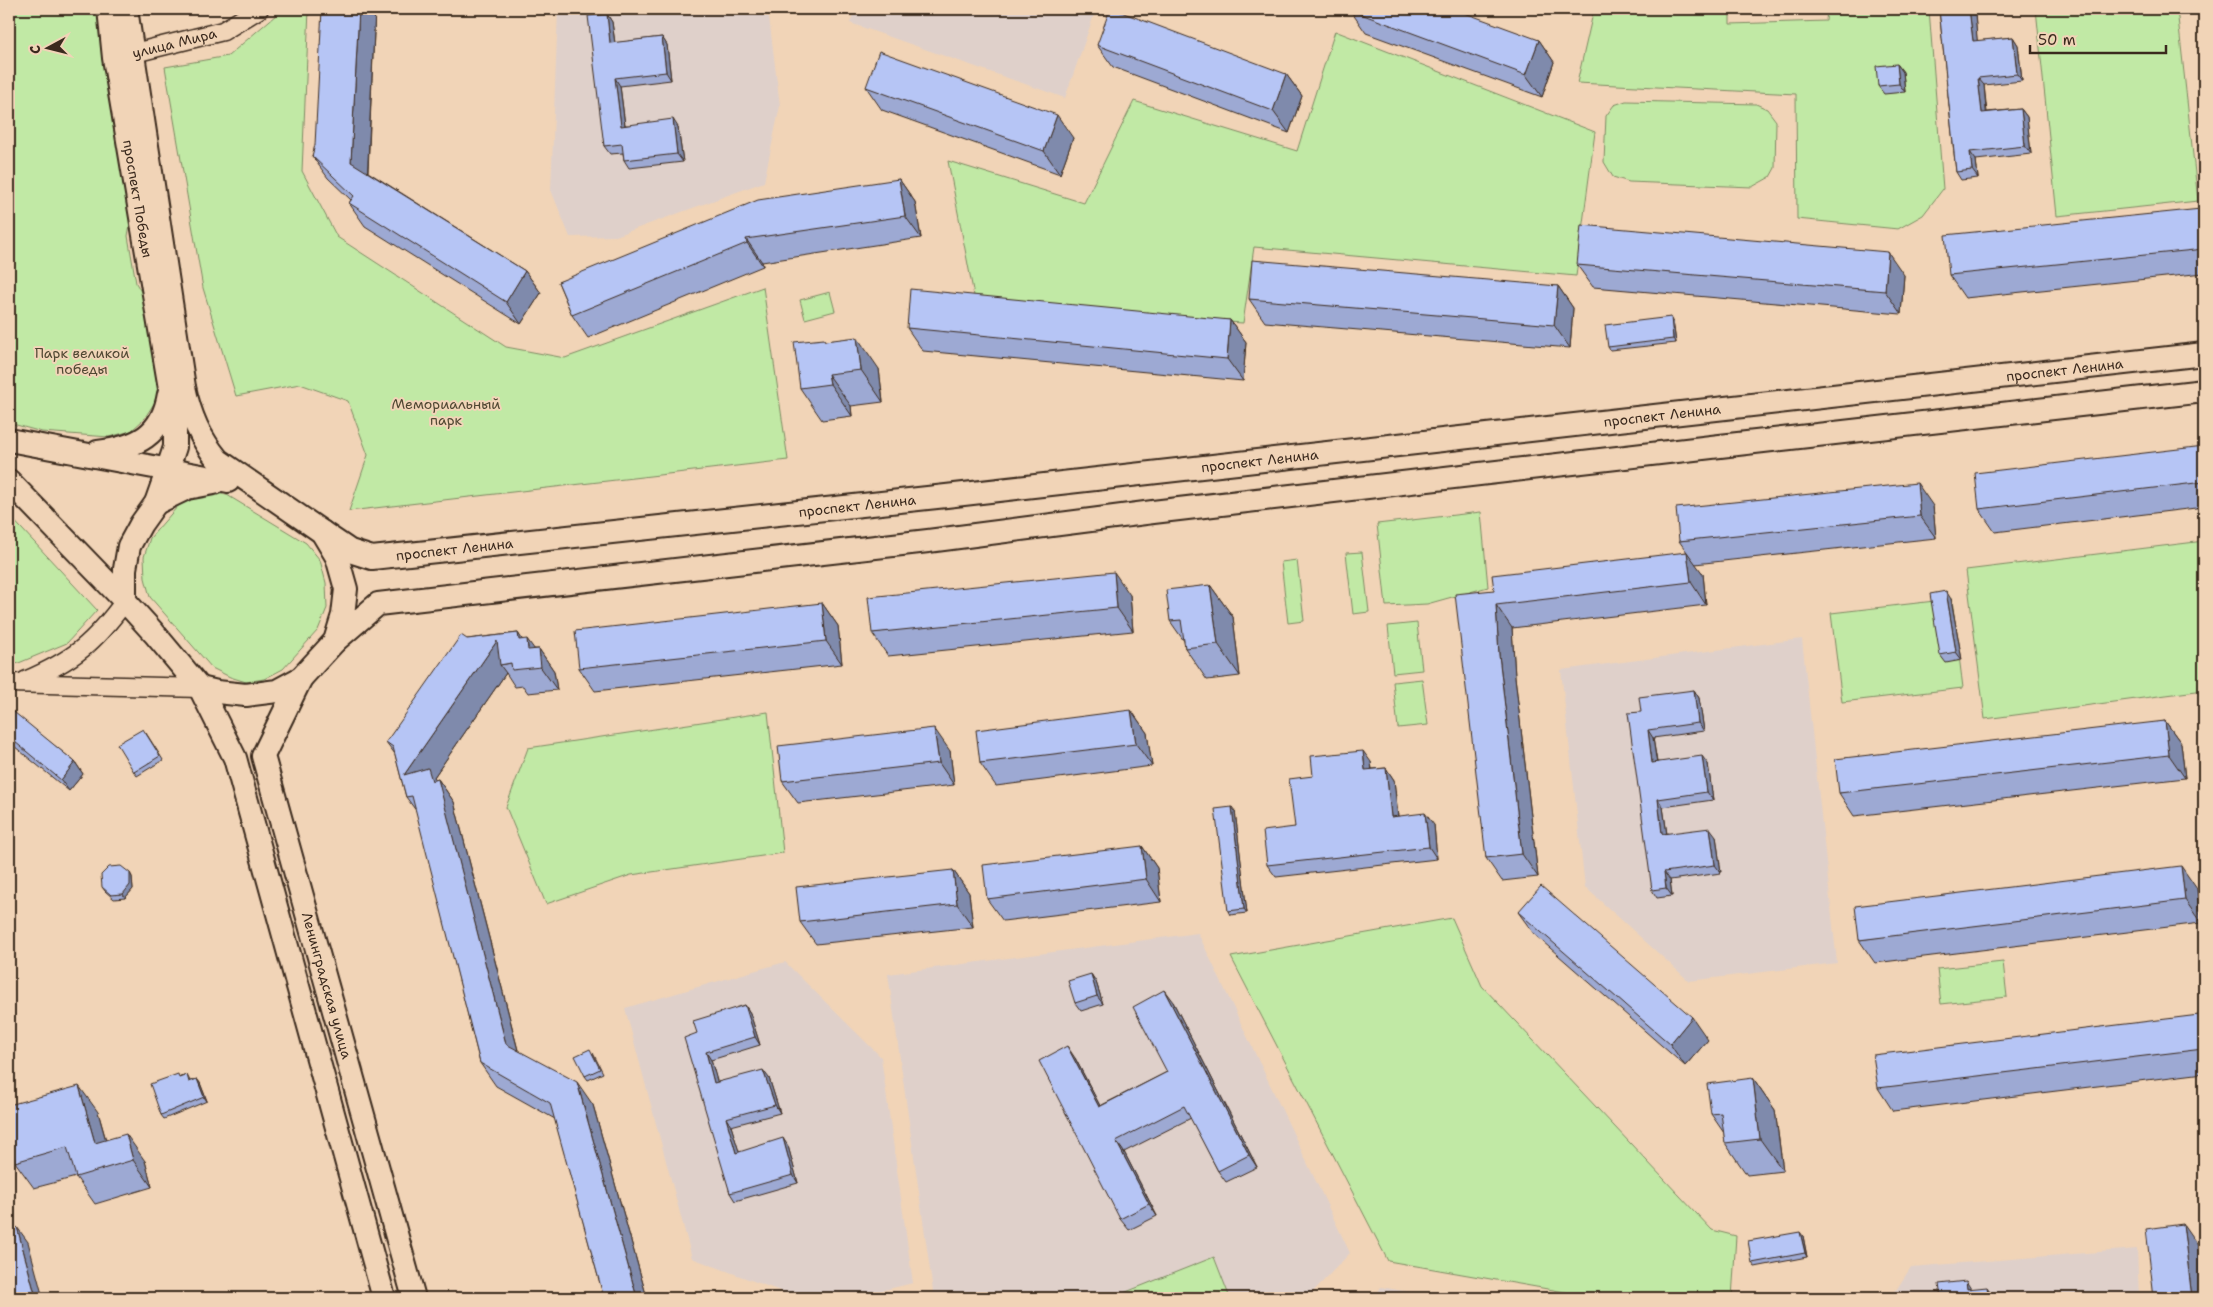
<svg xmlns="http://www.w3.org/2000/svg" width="2213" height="1307" viewBox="0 0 2213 1307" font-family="'Shantell Sans',sans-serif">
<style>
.built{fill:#dfd0ca}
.green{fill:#c1e9a5;stroke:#7e8a62}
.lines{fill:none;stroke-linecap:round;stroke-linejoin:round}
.minor-casing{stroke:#3b2a1e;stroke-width:21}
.major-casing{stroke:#3b2a1e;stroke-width:26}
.minor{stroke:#f1d4b7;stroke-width:18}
.major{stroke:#f1d4b7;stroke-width:22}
.wall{fill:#9da9d3;stroke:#3b2a1e}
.shaded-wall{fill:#7f8aac;stroke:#3b2a1e}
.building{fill:#b6c5f5;stroke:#3b2a1e}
.labels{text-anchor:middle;stroke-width:4;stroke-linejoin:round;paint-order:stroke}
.street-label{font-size:14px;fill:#3b2a1e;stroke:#f1d4b7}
.park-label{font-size:14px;fill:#4f4732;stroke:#f1d4b7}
</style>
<rect width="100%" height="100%" fill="#f1d4b7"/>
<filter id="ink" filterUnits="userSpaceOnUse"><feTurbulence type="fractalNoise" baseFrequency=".02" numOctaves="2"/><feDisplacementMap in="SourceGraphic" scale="10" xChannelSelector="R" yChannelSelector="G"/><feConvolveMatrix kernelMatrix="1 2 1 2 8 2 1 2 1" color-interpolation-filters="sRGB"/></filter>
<g filter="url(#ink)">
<!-- built -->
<path class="built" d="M558,9H768L780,106L764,182L616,236L570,237L551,190Z
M855,9H1096L1065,98L850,23Z
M1802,639L1837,963L1689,981L1585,887L1561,670Z
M1198,933L1350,1253L1307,1298H934L888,974Z
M785,962L881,1057L913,1283L851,1298H799L692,1258L625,1008Z
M2137,1249L2139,1298H1891L1911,1267Z
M1381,1287L1442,1298H1374Z"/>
<!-- green -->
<path class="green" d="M9,9H101L132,212L128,236L136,283L149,306L161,387L155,402L144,419L131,431L109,437L42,432L9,423Z
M283,9H309L302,171L337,237L506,347L565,358L763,287L788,460L349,511L368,455L348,401L300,384L236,396L203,288L165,67L228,56Z
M1594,9H1730V24L1826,21L1827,9H1929L1943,189L1923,215L1898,229L1797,219L1796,94L1577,83Z
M2036,9H2177L2198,201L2057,216Z
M1335,31L1595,132L1576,276L1254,247L1243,323L976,306L948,161L1084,203L1134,101L1297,151Z
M1626,101L1756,104L1767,109L1776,121L1775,168L1770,177L1752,187L1629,182L1613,177L1604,162L1606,116L1614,105Z
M830,292L835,311L805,319L800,300Z
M210,492L227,495L306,543L320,560L326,583L327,608L318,630L283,669L264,679L246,682L230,677L212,668L150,597L145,578L144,557L150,538L178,506L192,497Z
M1481,512L1488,587L1427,604L1386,606L1377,524Z
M9,515L97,610L67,643L9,667Z
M2204,541V690L1985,719L1966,570Z
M1362,552L1369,612L1353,614L1346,553Z
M1297,560L1304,621L1288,623L1281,562Z
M1952,599L1963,688L1842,702L1831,613Z
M1417,623L1422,670L1393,673L1388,626Z
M1422,679L1428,725L1398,728L1393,682Z
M768,712L783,853L631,875L546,904L506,807L528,748Z
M1452,918L1482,986L1712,1230L1736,1236L1732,1298H1599L1388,1261L1231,957Z
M2003,962L2007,997L1941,1004L1937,969Z
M1214,1257L1230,1298H1111Z"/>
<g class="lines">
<defs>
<g id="minor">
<path id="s1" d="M122,56L223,31L259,9"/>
<path d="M25,681C74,660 94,643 125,601"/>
<path d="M9,683L200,688"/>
</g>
<g id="major">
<path id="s2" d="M109,9L114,58L175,418V447L163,483L156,503L141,524L129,546L125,569V601L154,633L200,688L235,758L384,1298"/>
<path d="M126,9L184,387C190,416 200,438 218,460L322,532L337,557L346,589L343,615L335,641L301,678L277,691L246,695L217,692L200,688"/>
<path d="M9,440L228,481"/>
<path d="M98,452C137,447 162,436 169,394"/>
<path d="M9,481L125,601"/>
<path d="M156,503L187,488L214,483"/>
<path id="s3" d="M322,532L350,551L372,558L946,496L2204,354"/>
<path d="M335,641L378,604L928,541L1153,512L1720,446L2204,391"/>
<path id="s4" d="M301,678L263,756L414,1298"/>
</g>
</defs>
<!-- minor casing -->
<use href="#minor" class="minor-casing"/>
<!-- major casing -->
<use href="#major" class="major-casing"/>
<!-- minor -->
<use href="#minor" class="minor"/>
<!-- major -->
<use href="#major" class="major"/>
</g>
<!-- wall -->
<path class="wall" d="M375,9L368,172L525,271L541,293L521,324L365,226L349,203L351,200L328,178L312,156Z
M1939,9H2014V10L1975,14L1977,41L2013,37L2018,45L2022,81L1984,85L1987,112L2021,109L2027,117L2031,154L1976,160L1978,178L1961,180L1956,172Z
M1350,10L1539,40L1554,62L1542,97L1366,33Z
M607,14L612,22L615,43L662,37L667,45L671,80L620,86L625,125L678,127L683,162L629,168L624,160L623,153L610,154L604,146Z
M1097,45L1286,74L1302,96L1289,133L1113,67Z
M1897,64L1903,72L1905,92L1884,94L1878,86Z
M866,87L1073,138L1060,174L882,110Z
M899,179L915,202L921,238L762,262L763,266L588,338L572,315L558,282Z
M2201,209L2204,214V273L1965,298L1949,275Z
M1577,265L1904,275L1901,314L1593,287Z
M1558,286L1573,308L1570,348L1265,322L1249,299Z
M1230,320L1246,342L1243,381L923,351L907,328Z
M1673,321L1676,343L1610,350L1608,347Z
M826,341L879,369L883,402L851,406L852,416L822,420L800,388Z
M2204,446V507L1995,532L1979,509Z
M1933,506L1936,538L1695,564L1703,574L1706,605L1512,628L1515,677L1538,877L1502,881L1486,858L1494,590L1687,552L1679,541Z
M1210,585L1233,617L1240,676L1207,680L1185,648L1184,641L1170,621Z
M1130,595L1133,631L888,656L872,633Z
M1951,599L1962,660L1946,663L1940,655Z
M822,603L838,626L842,664L595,691L579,668Z
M518,633L522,640L534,649H539L554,671L557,690L528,693L523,686L515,687L506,673L434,777L436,780L438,779L454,802L518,1050L593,1105L647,1298H604L555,1119L496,1086L480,1063L417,812L406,797L395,754L386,742L467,639Z
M1694,690L1699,698L1704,731L1653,738L1657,762L1708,764L1713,800L1663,807L1667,834L1716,836L1721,873L1670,880L1672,896L1657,898L1652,890L1641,712Z
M9,709L75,762L83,774L69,791L9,742Z
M1131,710L1147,733L1152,766L996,786L980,763Z
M2165,721L2181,743L2185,778L1854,816L1839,793Z
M146,733L163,760L137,776L134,772Z
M950,751L954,785L798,803L782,781Z
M1371,762L1372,769L1386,768L1394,780L1398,816L1434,825L1437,859L1276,877L1267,865L1295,827L1313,776Z
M1235,811L1247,913L1230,915L1228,911Z
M1142,846L1157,868L1161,902L1003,921L987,899Z
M953,870L969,893L973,927L816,944L800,922Z
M130,873L132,877L133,889L125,898L114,899L105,891L102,887Z
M2197,889L2201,923L1875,963L1859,940Z
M1518,912L1708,1040L1685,1066L1534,934Z
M1091,974L1096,982L1103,1004L1081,1011L1075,1003Z
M1173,1002L1257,1167L1226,1182L1218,1171L1191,1118L1124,1152L1157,1216L1129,1230L1120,1219L1075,1058L1100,1106L1167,1072Z
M745,1005L750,1013L760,1045L711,1060L717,1082L769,1078L780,1113L731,1126L739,1152L788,1146L798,1183L735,1201L730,1193L697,1033Z
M2199,1015L2204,1023V1073L1893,1111L1878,1088Z
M593,1053L603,1073L588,1080L585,1076Z
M187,1075L190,1081L197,1079L200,1083L207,1101L164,1119L161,1115L180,1077Z
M1753,1078L1775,1110L1783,1171L1747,1175L1725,1143L1724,1133L1711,1114Z
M98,1112L106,1140L145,1161L152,1187L95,1204L76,1177L34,1188L15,1162Z
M1803,1236L1807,1257L1755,1267L1752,1263Z"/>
<!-- shaded-wall -->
<path class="shaded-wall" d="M359,9H375L367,184L351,162Z
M1969,9H1971L1975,14L1978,49L1973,41Z
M607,14L612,22L616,51L610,43Z
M662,37L667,45L671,80L666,72Z
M2013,37L2018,45L2022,81L2017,74Z
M1539,40L1554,62L1542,97L1526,75Z
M1897,64L1903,72L1905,92L1899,84Z
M1286,74L1302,96L1289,133L1273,111Z
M615,78L620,86L626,134L621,126Z
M1978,78L1984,85L1987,121L1982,113Z
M2021,109L2027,117L2031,154L2025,146Z
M1057,115L1073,138L1060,174L1044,151Z
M673,119L678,127L683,162L677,154Z
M1970,152L1976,160L1978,178L1972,170Z
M899,179L915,202L921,238L905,216Z
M2201,209L2204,214V244Z
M746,239L762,262L763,266L747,243Z
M1888,252L1904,275L1901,314L1885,291Z
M525,271L541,293L521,324L506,302Z
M1558,286L1573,308L1570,348L1554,325Z
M1671,317L1673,321L1676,343L1673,339Z
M1230,320L1246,342L1243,381L1227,359Z
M857,337L879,369L883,402L861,370Z
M828,374L851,406L852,416L830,384Z
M1917,483L1933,506L1936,538L1920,516Z
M1687,552L1703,574L1706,605L1691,582Z
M1114,572L1130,595L1133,631L1117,608Z
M1210,585L1233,617L1240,676L1218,644Z
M1946,591L1951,599L1962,660L1956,652Z
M822,603L838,626L842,664L826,641Z
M1496,605L1512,628L1515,677L1538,877L1522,854L1499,655Z
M518,633L528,648L527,639L540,657L539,649L554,671L557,690L534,658L519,640Z
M497,641L511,663L500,665L506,673L434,777L439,784L438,779L454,802L522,1066L506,1044L442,796L404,775Z
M1694,690L1699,698L1704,731L1698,723Z
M1131,710L1147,733L1152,766L1136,744Z
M2165,721L2181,743L2185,778L2169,755Z
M934,728L950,751L954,785L939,763Z
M1648,730L1653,738L1658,771L1652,763Z
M1363,751L1371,762L1373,782L1365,770Z
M1702,756L1708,764L1713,800L1707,792Z
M75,762L83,774L69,791L61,780Z
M1386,768L1394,780L1399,828L1391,817Z
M1658,799L1663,807L1668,842L1662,834Z
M1232,807L1235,811L1247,913L1244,909Z
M1425,813L1434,825L1437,859L1429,847Z
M1710,828L1716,836L1721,873L1715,865Z
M1142,846L1157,868L1161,902L1146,879Z
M2181,866L2197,889L2201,923L2185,900Z
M953,870L969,893L973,927L957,904Z
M1664,872L1670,880L1672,896L1666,888Z
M130,873L132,877L133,889L125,898L123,894Z
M1091,974L1096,982L1103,1004L1097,996Z
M1164,990L1173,1002L1257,1167L1249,1155Z
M745,1005L750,1013L760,1045L755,1037Z
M2199,1015L2204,1023V1051L2203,1049Z
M1692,1017L1708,1040L1685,1066L1670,1044Z
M1067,1046L1075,1058L1107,1119L1099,1107Z
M706,1052L711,1060L720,1091L714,1083Z
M763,1070L769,1078L780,1113L775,1105Z
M1753,1078L1775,1110L1783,1171L1760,1139Z
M197,1079L200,1083L207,1101L204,1097Z
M577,1082L593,1105L647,1298H637Z
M79,1086L98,1112L113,1166L95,1143Z
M726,1118L731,1126L742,1161L736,1153Z
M126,1134L145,1161L152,1187L133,1160Z
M783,1138L788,1146L798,1183L793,1175Z
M1116,1141L1124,1152L1157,1216L1149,1204Z
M2183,1224L2199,1247L2204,1288V1298H2192Z
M17,1227L28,1242L43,1298H36Z
M1800,1232L1803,1236L1807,1257L1805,1253Z
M1966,1281L1971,1289H1967Z
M1987,1287L1993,1295V1298H1989Z"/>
<!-- building -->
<path class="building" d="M322,9H359L351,162L525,271L506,302L349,203L354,196L312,156L315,145Z
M1110,9H1113L1286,74L1273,111L1097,45Z
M1350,9H1454L1539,40L1526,75L1350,10Z
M1939,9H1969L1973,41L2013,37L2017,74L1978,78L1982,113L2021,109L2025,146L1970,152L1972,170L1956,172Z
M2201,9H2204V39Z
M607,14L610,43L662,37L666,72L615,78L621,126L673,119L677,154L624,160L622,144L604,146L588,16Z
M879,51L1057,115L1044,151L866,87Z
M1897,64L1899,84L1878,86L1876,66Z
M899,179L905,216L746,239L747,243L572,315L558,282L758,200Z
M2201,209L2204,249L1949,275L1945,235Z
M1581,225L1888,252L1885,291L1577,265Z
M1252,260L1558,286L1554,325L1249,299Z
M910,289L1230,320L1227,359L907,328Z
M1671,317L1673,339L1608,347L1605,325Z
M857,337L861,370L828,374L830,384L800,388L794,342L824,339L825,341Z
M2204,446V482L1979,509L1975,473Z
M1917,483L1920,516L1679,541L1676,508Z
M1687,552L1691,582L1496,605L1499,655L1522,854L1486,858L1455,594L1494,590L1492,575Z
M1114,572L1117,608L872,633L868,597Z
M1210,585L1218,644L1185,648L1181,620L1170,621L1166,590Z
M1946,591L1956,652L1940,655L1930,594Z
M822,603L826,641L579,668L575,631Z
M518,633L519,640L527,639L528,650L539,649L541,667L512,670L511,663L500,665L497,641L404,775L428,768L432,781L438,779L506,1044L577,1082L637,1298H604L550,1103L480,1063L412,796L406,797L393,747L386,742L461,635L467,639Z
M1694,690L1698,723L1648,730L1652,763L1702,756L1707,792L1658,799L1662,834L1710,828L1715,865L1664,872L1666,888L1652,890L1628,713L1641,712L1639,697Z
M9,708L75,762L61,780L9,737Z
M1131,710L1136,744L980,763L976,730Z
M2165,721L2169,755L1839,793L1835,759Z
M934,728L939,763L782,781L778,746Z
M143,729L160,756L134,772L117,744Z
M1363,751L1365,770L1386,768L1391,817L1425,813L1429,847L1267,865L1263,831L1295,827L1289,779L1313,776L1311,756Z
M1232,807L1244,909L1228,911L1215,809Z
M1142,846L1146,879L987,899L983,865Z
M121,866L130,873V885L123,894L111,895L102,887L101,875L109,867Z
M2181,866L2185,900L1859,940L1855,906Z
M953,870L957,904L800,922L796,887Z
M1541,886L1692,1017L1670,1044L1518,912Z
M1091,974L1097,996L1075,1003L1068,981Z
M1164,990L1249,1155L1218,1171L1184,1106L1116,1141L1149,1204L1120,1219L1039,1061L1067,1046L1099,1107L1167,1072L1133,1007Z
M745,1005L755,1037L706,1052L714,1083L763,1070L775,1105L726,1118L736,1153L783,1138L793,1175L730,1193L684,1038L697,1033L693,1021Z
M2199,1015L2203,1049L1878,1088L1873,1055Z
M590,1049L600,1069L585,1076L575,1056Z
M178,1074L179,1078L187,1075L189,1082L197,1079L204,1097L161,1115L150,1084Z
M1753,1078L1760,1139L1725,1143L1721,1113L1711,1114L1707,1084Z
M79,1086L95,1143L126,1134L133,1160L76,1177L67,1147L15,1162L9,1139V1105Z
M2183,1224L2192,1298H2154L2146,1229Z
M17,1227L36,1298H9V1229Z
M1800,1232L1805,1253L1752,1263L1748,1241Z
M1966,1281L1967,1289L1987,1287L1989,1298H1941L1939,1284Z"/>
</g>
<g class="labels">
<!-- street labels -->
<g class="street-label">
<text dy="5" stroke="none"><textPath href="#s1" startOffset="54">улица Мира</textPath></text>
<text dy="5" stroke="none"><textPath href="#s2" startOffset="192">проспект Победы</textPath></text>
<text dy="5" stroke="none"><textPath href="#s3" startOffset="1760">проспект Ленина</textPath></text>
<text dy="5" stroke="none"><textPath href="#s3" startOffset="1355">проспект Ленина</textPath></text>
<text dy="5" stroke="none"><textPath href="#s3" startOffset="950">проспект Ленина</textPath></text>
<text dy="5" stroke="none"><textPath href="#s3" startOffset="545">проспект Ленина</textPath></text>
<text dy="5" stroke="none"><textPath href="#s3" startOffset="140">проспект Ленина</textPath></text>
<text dy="5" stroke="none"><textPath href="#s4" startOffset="325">Ленинградская улица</textPath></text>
</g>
<!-- park labels -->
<g class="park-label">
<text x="82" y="358">Парк великой<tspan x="82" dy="16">победы</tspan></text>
<text x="446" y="409">Мемориальный<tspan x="446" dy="16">парк</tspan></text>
</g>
</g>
<!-- margin -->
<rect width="2213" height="1307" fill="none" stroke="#f1d4b7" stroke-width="30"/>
<rect x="15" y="15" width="2183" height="1277" fill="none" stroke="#3b2a1e" stroke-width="2" filter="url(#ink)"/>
<!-- north arrow -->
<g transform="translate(48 48) rotate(263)" stroke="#f1d4b7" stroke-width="4" paint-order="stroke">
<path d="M0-4L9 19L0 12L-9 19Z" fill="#3b2a1e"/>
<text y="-8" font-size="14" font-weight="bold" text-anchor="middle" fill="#3b2a1e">С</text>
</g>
<!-- scale -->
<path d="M2030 45v8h136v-8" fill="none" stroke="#3b2a1e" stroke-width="2.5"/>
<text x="2038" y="45" font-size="15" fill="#3b2a1e" stroke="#f1d4b7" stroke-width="4" paint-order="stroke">50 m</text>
</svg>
